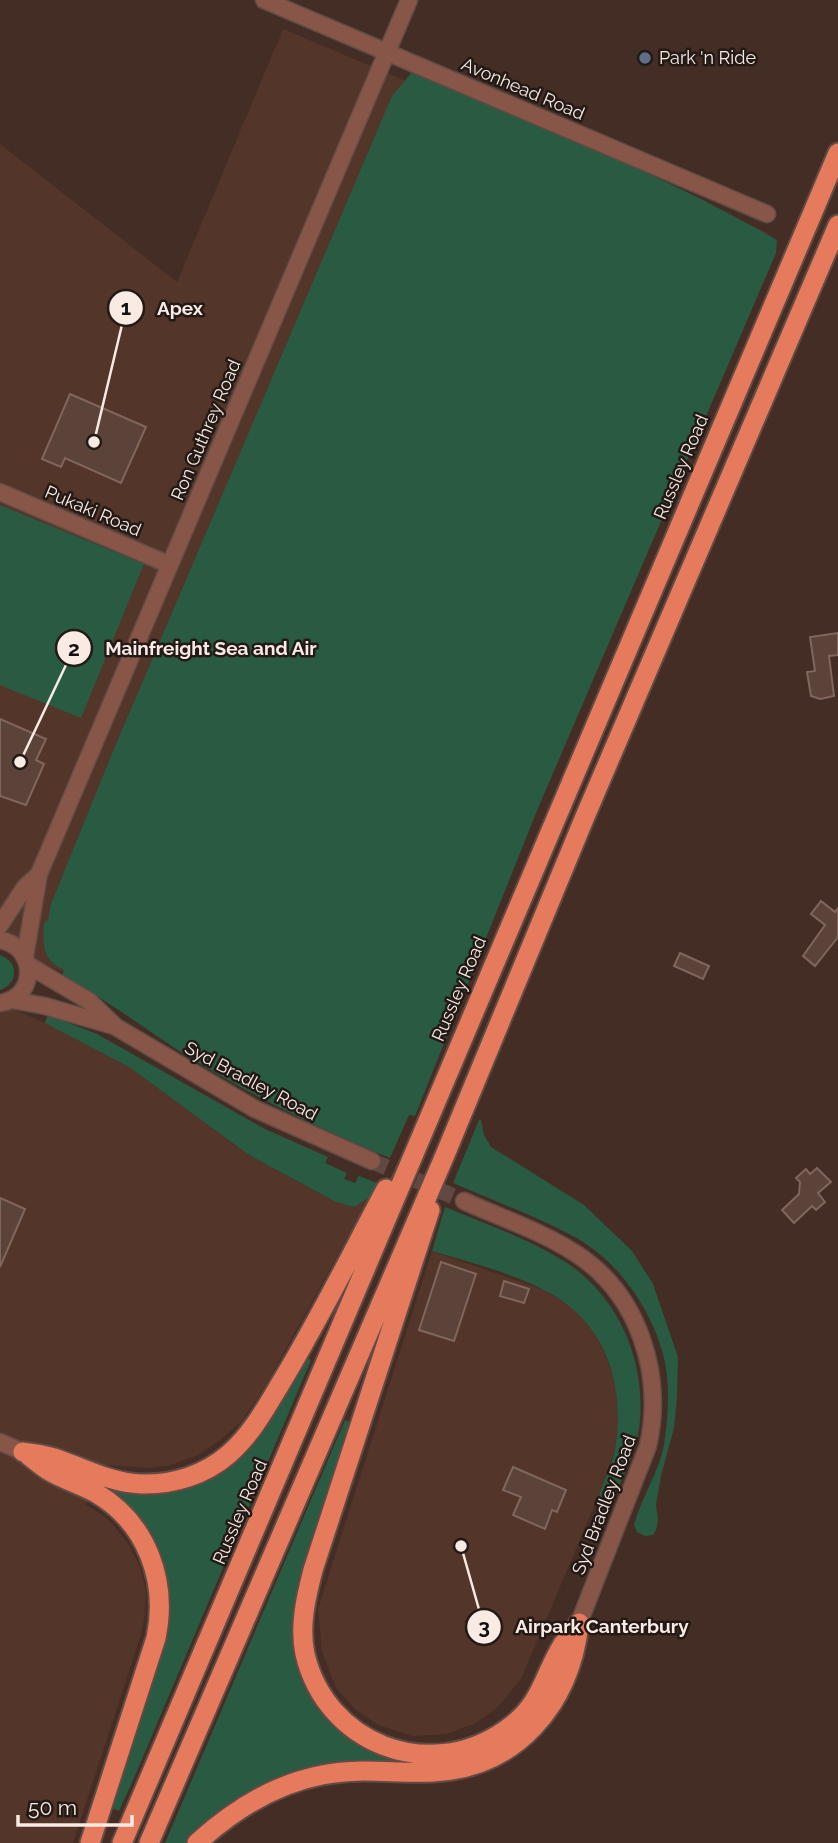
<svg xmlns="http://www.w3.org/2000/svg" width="838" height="1843" viewBox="0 0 838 1843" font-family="Raleway,sans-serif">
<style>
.built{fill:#53352a}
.green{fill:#285b42}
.building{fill:#5b433a;stroke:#80665c;stroke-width:2}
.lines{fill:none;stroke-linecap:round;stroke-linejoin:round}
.minor-tunnel{stroke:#5f4942;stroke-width:16;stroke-dasharray:16 8;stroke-linecap:butt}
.minor-casing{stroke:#614b44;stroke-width:19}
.trunk-casing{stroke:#614b44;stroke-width:23}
.minor{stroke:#875649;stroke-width:16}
.trunk{stroke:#e67a5d;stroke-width:19}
.service-dot{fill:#5c6f8a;stroke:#231915;stroke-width:2.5}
.labels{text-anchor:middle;stroke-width:5;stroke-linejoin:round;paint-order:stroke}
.poi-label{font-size:18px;fill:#f9eae4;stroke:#231915;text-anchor:start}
.street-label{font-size:18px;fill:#f9eae4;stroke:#231915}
.leader{fill:none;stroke:#f9eae4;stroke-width:2.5}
.callout-dot{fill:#f9eae4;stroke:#231915;stroke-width:2.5}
.mark-label{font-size:21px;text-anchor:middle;font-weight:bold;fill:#111}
.callout-label{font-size:19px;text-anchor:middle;font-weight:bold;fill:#f9eae4;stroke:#231915;stroke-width:5;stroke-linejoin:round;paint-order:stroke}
</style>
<rect width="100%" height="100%" fill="#442d25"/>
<!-- built -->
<path class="built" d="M283,29L768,233L405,1113L0,946V144L177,282Z
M0,1003L54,1027L129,1067L249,1155L336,1202L354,1207L370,1197L263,1390L241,1422L219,1441L198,1455L171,1465L149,1468L106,1465L86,1505L103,1515L115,1527L128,1544L139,1564L146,1591L145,1615L140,1638L73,1843H0Z
M432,1251L544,1290L574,1308L594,1330L605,1354L617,1387L619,1421L614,1452L599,1495L521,1679L498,1707L476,1723L447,1734L413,1736L378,1725L356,1710L336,1688L322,1652L318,1609Z"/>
<!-- green -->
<path class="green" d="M413,71C536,124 661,173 777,240L776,253L536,813L415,1116L409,1115L390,1158C325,1131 263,1101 202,1065C154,1037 112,1001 62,977L64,970C42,960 43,944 44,923L48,920L51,904L111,756L392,96Z
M0,505L144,564L81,718L0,685Z
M0,955C19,962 19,983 0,990Z
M48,1015L97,1034L265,1129L328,1157L325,1163L347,1173L344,1179L355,1183L359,1176L377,1183L370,1197L354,1207L336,1202L249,1155L129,1067L45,1023Z
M479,1120H481L484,1135L491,1147L584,1205L632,1251L653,1284L678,1357L677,1397L674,1428L661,1476L656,1505L658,1520L656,1530L653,1535L645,1536L637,1532L634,1525C641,1498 659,1472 664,1445C668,1416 671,1383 663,1354C650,1306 616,1258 571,1235C533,1215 492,1200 453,1183Z
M445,1207C485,1224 530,1239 567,1263C618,1297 645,1359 640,1420C638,1447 624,1476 612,1500L606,1502L599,1495C604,1480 612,1464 615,1449C626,1384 605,1320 544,1290C509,1272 469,1262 432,1251Z
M305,1356L311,1360L134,1778L119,1811L109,1807L165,1581L104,1491L106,1486L195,1483Z
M345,1420L353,1423L296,1635C297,1646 297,1657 300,1668C309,1710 350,1743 389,1757L388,1765C365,1765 339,1763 317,1767C268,1777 220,1806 187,1843H165Z"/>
<!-- building -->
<path class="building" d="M70,394L146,427L121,483L65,458L61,467L42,459Z
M838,633V655L829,656L834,696L820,699L811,696L807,672L815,671L810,637Z
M0,719L46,739L36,760L44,764L26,805L0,796Z
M821,901L835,912L838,908V937L815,966L803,956L825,925L811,914Z
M680,953L709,966L703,979L674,966Z
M817,1168L831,1182L818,1193L825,1202L816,1210L812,1206L794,1223L782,1210L799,1194L800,1182L796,1178L806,1169L810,1174Z
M0,1198L25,1209L0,1267Z
M441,1262L476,1274L454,1341L419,1330Z
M504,1281L529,1289L524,1303L500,1296Z
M513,1467L566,1490L557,1512L552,1510L545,1529L513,1515L521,1497L503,1490Z"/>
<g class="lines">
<!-- minor-tunnel -->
<path class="minor-tunnel" d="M372,1161L464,1201"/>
<defs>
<path id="minor" d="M264,0L767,214
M0,492L170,565
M0,925L25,887L39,874
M0,940C37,946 38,998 0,1003
M25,956L39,874L409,0
M28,965L89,1001L116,1027L255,1109L372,1161
M12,1000L45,1006L114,1026
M464,1201C501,1218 541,1231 575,1253C639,1294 664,1374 648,1446L579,1623
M0,1442L23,1452"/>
<path id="trunk" d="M430,1210L313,1570C306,1597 299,1626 305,1654C326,1744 428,1783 504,1731C542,1706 542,1678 563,1644C568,1637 574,1630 579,1623
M23,1452C35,1454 48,1455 60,1460C86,1469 112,1483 141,1484C173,1485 205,1475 229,1454C252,1434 267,1406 282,1381C320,1318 352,1253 386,1189
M29,1456C36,1461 43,1468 51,1472C65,1480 81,1485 96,1493C147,1523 168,1581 156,1638L90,1843
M122,1843L838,153
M149,1843L445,1155L584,819L838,225
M197,1843C232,1811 275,1784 322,1775C359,1767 396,1774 433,1772C517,1768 570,1704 579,1624"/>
</defs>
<!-- minor casing -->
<use href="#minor" class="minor-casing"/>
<!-- trunk casing -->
<use href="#trunk" class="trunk-casing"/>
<!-- minor -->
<use href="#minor" class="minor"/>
<!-- trunk -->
<use href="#trunk" class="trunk"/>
</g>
<!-- markers -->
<circle class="service-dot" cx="645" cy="58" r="7"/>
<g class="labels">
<!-- poi labels -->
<g class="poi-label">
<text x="659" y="64">Park 'n Ride</text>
</g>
<!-- street labels -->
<g class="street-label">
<text transform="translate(523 89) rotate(23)" y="6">Avonhead Road</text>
<text transform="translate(206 430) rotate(-67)" y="6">Ron Guthrey Road</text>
<text transform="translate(681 467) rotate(-67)" y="6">Russley Road</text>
<text transform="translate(93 511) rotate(23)" y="6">Pukaki Road</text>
<text transform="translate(459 989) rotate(-67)" y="6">Russley Road</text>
<text transform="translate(251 1081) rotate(28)" y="6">Syd Bradley Road</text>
<text transform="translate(604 1505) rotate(-69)" y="6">Syd Bradley Road</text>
<text transform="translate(240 1512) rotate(-67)" y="6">Russley Road</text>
</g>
</g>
<!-- callouts -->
<path class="leader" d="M94 442L126 308M20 762L74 648M461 1546L484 1627"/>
<g class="callout-dot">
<circle cx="94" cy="442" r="7"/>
<circle cx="20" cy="762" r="7"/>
<circle cx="461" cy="1546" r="7"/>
<circle cx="126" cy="308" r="18"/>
<circle cx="74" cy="648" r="18"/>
<circle cx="484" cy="1627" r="18"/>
</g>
<g class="mark-label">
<text x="126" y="315">1</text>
<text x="74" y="656">2</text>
<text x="484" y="1634">3</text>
</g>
<g class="callout-label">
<text x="180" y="315">Apex</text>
<text x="211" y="655">Mainfreight Sea and Air</text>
<text x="602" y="1633">Airpark Canterbury</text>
</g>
<!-- scale -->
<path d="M18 1815v10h114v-10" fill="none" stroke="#f9eae4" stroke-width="3.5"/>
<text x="28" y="1815" font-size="21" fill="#f9eae4" stroke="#231915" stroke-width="5" paint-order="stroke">50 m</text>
</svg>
